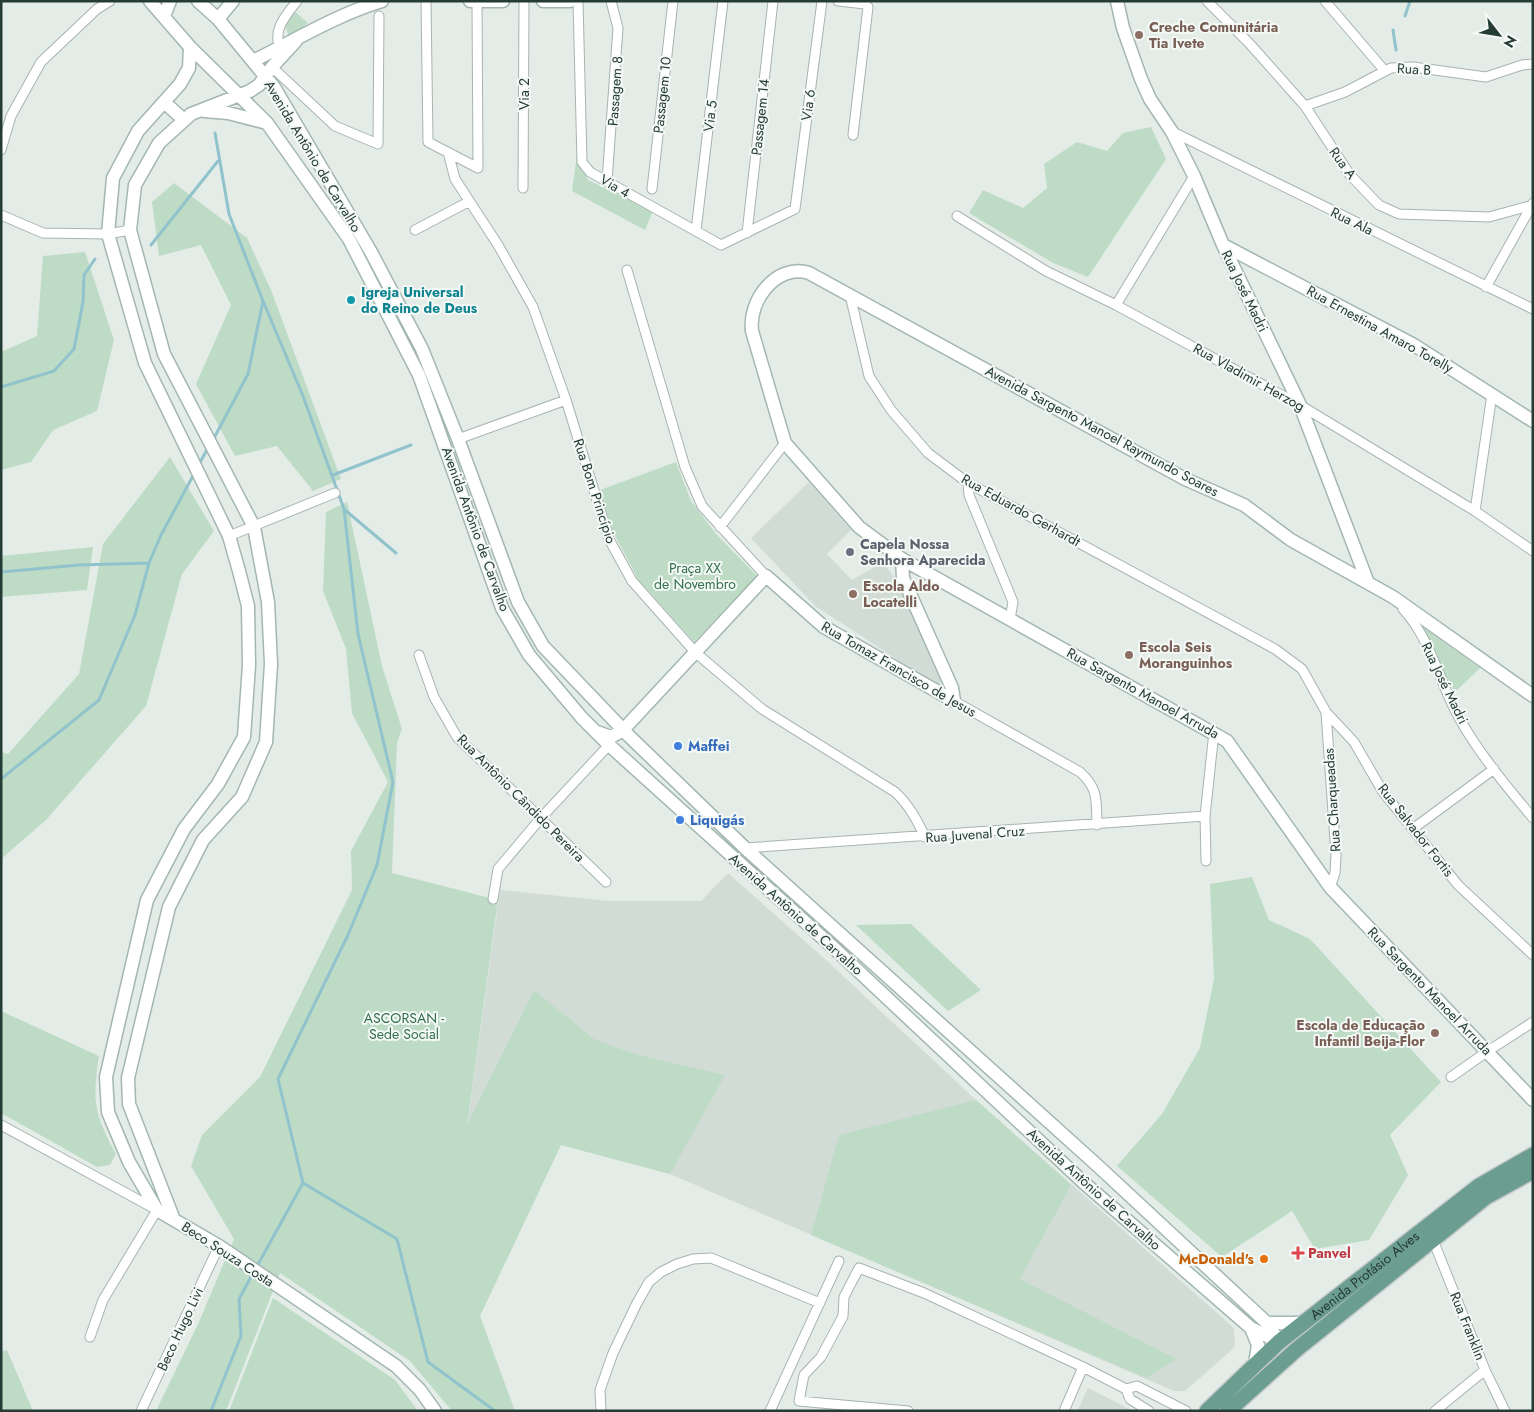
<svg xmlns="http://www.w3.org/2000/svg" width="1534" height="1412" viewBox="0 0 1534 1412" font-family="Jost,sans-serif">
<style>
.built{fill:#d2dcd7}
.green{fill:#bedbc6}
.lines{fill:none;stroke-linecap:round;stroke-linejoin:round}
.stream{stroke:#91c3cc;stroke-width:3}
.street-casing{stroke:#a7b4af;stroke-width:11}
.secondary-casing{stroke:#a3b7b0;stroke-width:15}
.primary-casing{stroke:#c2c8c7;stroke-width:18}
.street{stroke:#fff;stroke-width:9}
.secondary{stroke:#fff;stroke-width:12}
.primary{stroke:#6c9d91;stroke-width:15}
.education-dot{fill:#8d6e63;stroke:#f4f9f6;stroke-width:2}
.culture-dot{fill:#0f9aa8;stroke:#f4f9f6;stroke-width:2}
.worship-dot{fill:#6b7280;stroke:#f4f9f6;stroke-width:2}
.shop-dot{fill:#3f7fe0;stroke:#f4f9f6;stroke-width:2}
.health-dot{fill:#e0444e;stroke:#f4f9f6;stroke-width:2}
.food-dot{fill:#e8710a;stroke:#f4f9f6;stroke-width:2}
.labels{text-anchor:middle;stroke-width:4;stroke-linejoin:round;paint-order:stroke}
.education-label{font-size:14px;font-weight:bold;fill:#785e54;stroke:#f4f9f6;text-anchor:start}
.street-label{font-size:14px;fill:#253c36;stroke:#f4f9f6}
.culture-label{font-size:14px;font-weight:bold;fill:#0d838f;stroke:#f4f9f6;text-anchor:start}
.worship-label{font-size:14px;font-weight:bold;fill:#5b616d;stroke:#f4f9f6;text-anchor:start}
.park-label{font-size:14px;fill:#326f4a;stroke:#f4f9f6}
.shop-label{font-size:14px;font-weight:bold;fill:#366cbe;stroke:#f4f9f6;text-anchor:start}
.health-label{font-size:14px;font-weight:bold;fill:#be3a42;stroke:#f4f9f6;text-anchor:start}
.food-label{font-size:14px;font-weight:bold;fill:#c56008;stroke:#f4f9f6;text-anchor:end}
</style>
<rect width="100%" height="100%" fill="#e4ece8"/>
<!-- built -->
<path class="built" d="M809,482L851,530L827,554L852,580L883,562L897,581L942,680L938,686L815,606L751,538Z
M728,873L826,960L976,1100L1234,1328L1235,1347L1185,1391H1174L670,1174L561,1145L467,1127L500,890L609,901H701Z
M1088,1388L1133,1411H1077Z"/>
<!-- green -->
<path class="green" d="M293,10L308,23L289,37L284,21Z
M1151,127L1166,159L1088,277L1053,263L969,213L983,190L1023,208L1047,188L1044,164L1077,142L1107,151L1123,133Z
M577,154L588,180L653,211L645,230L572,191Z
M174,183L247,238L271,290L341,479L313,491L277,446L235,456L196,384L231,305L201,245L159,256L152,202Z
M85,252L114,340L97,411L53,430L31,462L1,470V352L37,336L43,256Z
M170,457L214,531L182,574L146,706L46,820L1,859V752L8,754L79,674L103,544Z
M676,462L691,501L716,534L757,576L694,642L638,579L611,528L600,490Z
M347,502L382,666L402,729L397,743L392,873L498,900L467,1125L534,990L594,1039L638,1055L725,1075L670,1174L561,1145L480,1316L515,1411H452L410,1361L280,1273L226,1411H156L199,1322L234,1239L191,1166L202,1135L260,1077L352,890L351,851L388,782L352,713L346,649L323,591L326,512Z
M93,547L87,590L1,597V556Z
M1417,623L1480,668L1455,692Z
M1252,877L1269,920L1310,939L1441,1082L1390,1135L1408,1175L1369,1240L1315,1249L1292,1211L1222,1257L1117,1166L1162,1114L1200,1048L1214,979L1210,884Z
M911,924L981,990L948,1011L856,925Z
M1,1011L99,1056C92,1102 94,1113 116,1154L110,1165L97,1167L1,1113Z
M976,1100L1071,1185L1020,1279L1176,1359L1147,1378L811,1235L839,1135Z
M273,1298L395,1380L418,1411H229Z
M7,1350L33,1411H1V1352Z"/>
<g class="lines">
<!-- stream -->
<path class="stream" d="M1405,16L1410,1
M1393,30L1396,50
M151,245L218,161
M1,387L54,371L74,349L83,302L84,275L95,259
M213,440L248,374L263,301L229,214L215,133
M199,464L208,448
M333,475L411,445
M345,510L396,553
M1,572L79,565L149,563
M1,779L99,700L135,615L149,563L161,535L194,474
M303,1183L397,1239L428,1362L495,1411
M256,1268L303,1183L278,1079L348,935L377,865L393,782L358,634L344,509L303,396L263,301
M211,1411L241,1336L239,1299L253,1273"/>
<defs>
<path id="street" d="M426,1L428,142L478,168L477,2
M578,1L582,162L590,172L721,245L795,209L822,1
M838,1L865,4L868,7L853,135
M1207,1L1249,43L1305,106L1350,175L1379,205L1399,214L1489,217L1533,205
M1325,1L1384,70
M282,51C270,32 286,15 297,1
M272,67L335,126L378,144L379,16
M1305,106L1345,92L1391,68L1413,67L1486,77L1522,65L1533,64
M1173,132L1533,309
M1,150L11,116L41,62L97,9L110,1
M448,152L455,179L498,245L533,307L566,400L609,539L632,581L696,653L762,709L895,792C909,805 917,820 925,837
M607,181L618,28L611,1
M523,188L524,1
M652,189L673,1
M1,215L43,233L108,234L130,230
M957,216L1046,271L1116,305L1300,405L1475,511L1533,551
M415,230L468,202
M696,231L723,1
M747,233L773,1
M627,270L685,467L702,506L766,576
M1486,287L1533,203
M850,295L869,376L891,410L928,453L968,483L1275,649L1302,669L1326,712L1354,742L1383,792L1458,885L1533,955
M1116,305L1194,176
M458,439L566,400
M968,483L969,495L1013,602L1010,619
M1475,511L1492,394
M720,527L785,443
M229,536L335,493
M1403,609C1428,636 1438,675 1454,708C1472,745 1506,786 1533,818
M419,655L434,697L457,737L606,882
M954,701L1080,772C1099,789 1096,801 1097,825
M1326,712L1336,855L1335,873L1330,887
M1414,828L1494,769
M745,848L1205,816
M1206,861L1205,816L1214,732
M493,899L498,869L540,819L609,745
M1451,1077L1488,1051L1533,1022
M1,1125L157,1210L103,1300L90,1337
M1433,1240L1485,1370L1505,1411
M141,1411L219,1246
M601,1411L600,1390L613,1353L637,1303L649,1282L661,1272L677,1264L693,1259L711,1258L820,1303
M770,1411L839,1261
M908,1411L799,1401L804,1375L821,1357L843,1316L844,1297L859,1268L924,1293L1083,1367
M1064,1411L1083,1367L1126,1389
M1149,1411L1130,1399L1126,1389L1137,1386L1186,1411
M1435,1411L1485,1370"/>
<path id="secondary" d="M150,1L190,47L267,123L349,239L419,375L502,608L529,655L582,718L609,745L836,950L1083,1182L1251,1328L1279,1342
M198,1L218,19L274,87L371,252L422,349L458,439L518,602L543,646L629,736L745,848L1098,1166L1267,1323L1278,1340
M470,1H503
M543,1H570
M1117,1L1123,28L1141,79L1150,99L1172,132L1194,176L1223,245L1300,405L1368,583
M164,16L170,1
M218,19L233,1
M190,47L189,68L180,84L138,131L113,178L108,234L145,363L229,536L239,571L248,606L249,665L244,737L218,784L184,829L147,900L106,1077L108,1112L129,1162L157,1210L219,1246L396,1366L420,1390L435,1411
M253,61C294,41 338,14 382,1
M164,102L184,120
M204,111L228,113L267,123
M1223,245L1414,345L1533,421
M902,559L903,578L952,688L954,701
M1533,696L1393,597L1291,540L1244,505L1185,479L809,273C776,263 748,301 752,331L785,443L859,527L902,559L1227,741L1330,887L1533,1100
M597,732L611,737L623,730L766,576L824,627L954,701
M174,1220L129,1104L128,1078L169,907L203,840L242,797L266,742L271,664L268,602L254,527L164,354L130,230L135,185L159,143L191,114L250,91L259,85L272,67L296,41
M1267,1323H1304
M1251,1328L1258,1345L1255,1364"/>
<g id="primary">
<path id="s1" d="M1207,1411L1279,1342L1361,1278L1479,1186L1533,1155"/>
<path d="M1228,1411L1297,1349L1486,1197L1533,1171"/>
</g>
</defs>
<!-- street casing -->
<use href="#street" class="street-casing"/>
<!-- secondary casing -->
<use href="#secondary" class="secondary-casing"/>
<!-- primary casing -->
<use href="#primary" class="primary-casing"/>
<!-- street -->
<use href="#street" class="street"/>
<!-- secondary -->
<use href="#secondary" class="secondary"/>
<!-- primary -->
<use href="#primary" class="primary"/>
</g>
<!-- markers -->
<g class="education-dot">
<circle cx="1139" cy="35" r="5"/>
<circle cx="853" cy="594" r="5"/>
<circle cx="1129" cy="655" r="5"/>
<circle cx="1435" cy="1033" r="5"/>
</g>
<circle class="culture-dot" cx="351" cy="300" r="5"/>
<circle class="worship-dot" cx="850" cy="552" r="5"/>
<g class="shop-dot">
<circle cx="678" cy="746" r="5"/>
<circle cx="680" cy="820" r="5"/>
</g>
<path class="health-dot" d="M1295.5 1245.5h5v5h5v5h-5v5h-5v-5h-5v-5h5z"/>
<circle class="food-dot" cx="1264" cy="1259" r="5"/>
<g class="labels">
<!-- education labels -->
<g class="education-label">
<text x="1149" y="32">Creche Comunitária<tspan x="1149" dy="16">Tia Ivete</tspan></text>
<text x="863" y="591">Escola Aldo<tspan x="863" dy="16">Locatelli</tspan></text>
<text x="1139" y="652">Escola Seis<tspan x="1139" dy="16">Moranguinhos</tspan></text>
<text x="1425" y="1030" text-anchor="end">Escola de Educação<tspan x="1425" dy="16">Infantil Beija-Flor</tspan></text>
</g>
<!-- street labels -->
<g class="street-label">
<text transform="translate(1414 69) rotate(3)" y="5">Rua B</text>
<text transform="translate(615 91) rotate(-86)" y="5">Passagem 8</text>
<text transform="translate(524 94) rotate(-90)" y="5">Via 2</text>
<text transform="translate(662 95) rotate(-84)" y="5">Passagem 10</text>
<text transform="translate(808 105) rotate(-82)" y="5">Via 6</text>
<text transform="translate(710 116) rotate(-83)" y="5">Via 5</text>
<text transform="translate(760 117) rotate(-84)" y="5">Passagem 14</text>
<text transform="translate(313 156) rotate(59)" y="5">Avenida Antônio de Carvalho</text>
<text transform="translate(1343 163) rotate(54)" y="5">Rua A</text>
<text transform="translate(615 186) rotate(30)" y="5">Via 4</text>
<text transform="translate(1352 221) rotate(26)" y="5">Rua Ala</text>
<text transform="translate(1245 291) rotate(64)" y="5">Rua José Madri</text>
<text transform="translate(1380 329) rotate(29)" y="5">Rua Ernestina Amaro Torelly</text>
<text transform="translate(1249 377) rotate(29)" y="5">Rua Vladimir Herzog</text>
<text transform="translate(1102 431) rotate(28)" y="5">Avenida Sargento Manoel Raymundo Soares</text>
<text transform="translate(595 491) rotate(72)" y="5">Rua Bom Princípio</text>
<text transform="translate(1021 510) rotate(29)" y="5">Rua Eduardo Gerhardt</text>
<text transform="translate(476 529) rotate(70)" y="5">Avenida Antônio de Carvalho</text>
<text transform="translate(899 669) rotate(30)" y="5">Rua Tomaz Francisco de Jesus</text>
<text transform="translate(1445 683) rotate(64)" y="5">Rua José Madri</text>
<text transform="translate(1143 693) rotate(29)" y="5">Rua Sargento Manoel Arruda</text>
<text transform="translate(521 798) rotate(45)" y="5">Rua Antônio Cândido Pereira</text>
<text transform="translate(1332 800) rotate(-94)" y="5">Rua Charqueadas</text>
<text transform="translate(1416 830) rotate(52)" y="5">Rua Salvador Fortis</text>
<text transform="translate(975 834) rotate(-4)" y="5">Rua Juvenal Cruz</text>
<text transform="translate(796 914) rotate(42)" y="5">Avenida Antônio de Carvalho</text>
<text transform="translate(1430 991) rotate(46)" y="5">Rua Sargento Manoel Arruda</text>
<text transform="translate(1094 1189) rotate(42)" y="5">Avenida Antônio de Carvalho</text>
<text transform="translate(228 1254) rotate(33)" y="5">Beco Souza Costa</text>
<text dy="5" stroke="none"><textPath href="#s1" startOffset="208">Avenida Protásio Alves</textPath></text>
<text transform="translate(1468 1326) rotate(68)" y="5">Rua Franklin</text>
<text transform="translate(180 1329) rotate(-65)" y="5">Beco Hugo Livi</text>
</g>
<!-- culture labels -->
<g class="culture-label">
<text x="361" y="297">Igreja Universal<tspan x="361" dy="16">do Reino de Deus</tspan></text>
</g>
<!-- worship labels -->
<g class="worship-label">
<text x="860" y="549">Capela Nossa<tspan x="860" dy="16">Senhora Aparecida</tspan></text>
</g>
<!-- park labels -->
<g class="park-label">
<text x="695" y="573">Praça XX<tspan x="695" dy="16">de Novembro</tspan></text>
<text x="404" y="1023">ASCORSAN -<tspan x="404" dy="16">Sede Social</tspan></text>
</g>
<!-- shop labels -->
<g class="shop-label">
<text x="688" y="751">Maffei</text>
<text x="690" y="825">Liquigás</text>
</g>
<!-- health labels -->
<g class="health-label">
<text x="1308" y="1258">Panvel</text>
</g>
<!-- food labels -->
<g class="food-label">
<text x="1254" y="1264">McDonald's</text>
</g>
</g>
<!-- border -->
<rect width="1534" height="1412" fill="none" stroke="#253c36" stroke-width="5"/>
<!-- north arrow -->
<g transform="translate(1499 35) rotate(121)" stroke="#f4f9f6" stroke-width="4" paint-order="stroke">
<path d="M0-4L9 19L0 12L-9 19Z" fill="#253c36"/>
<text y="-8" font-size="14" font-weight="bold" text-anchor="middle" fill="#253c36">N</text>
</g>
</svg>
